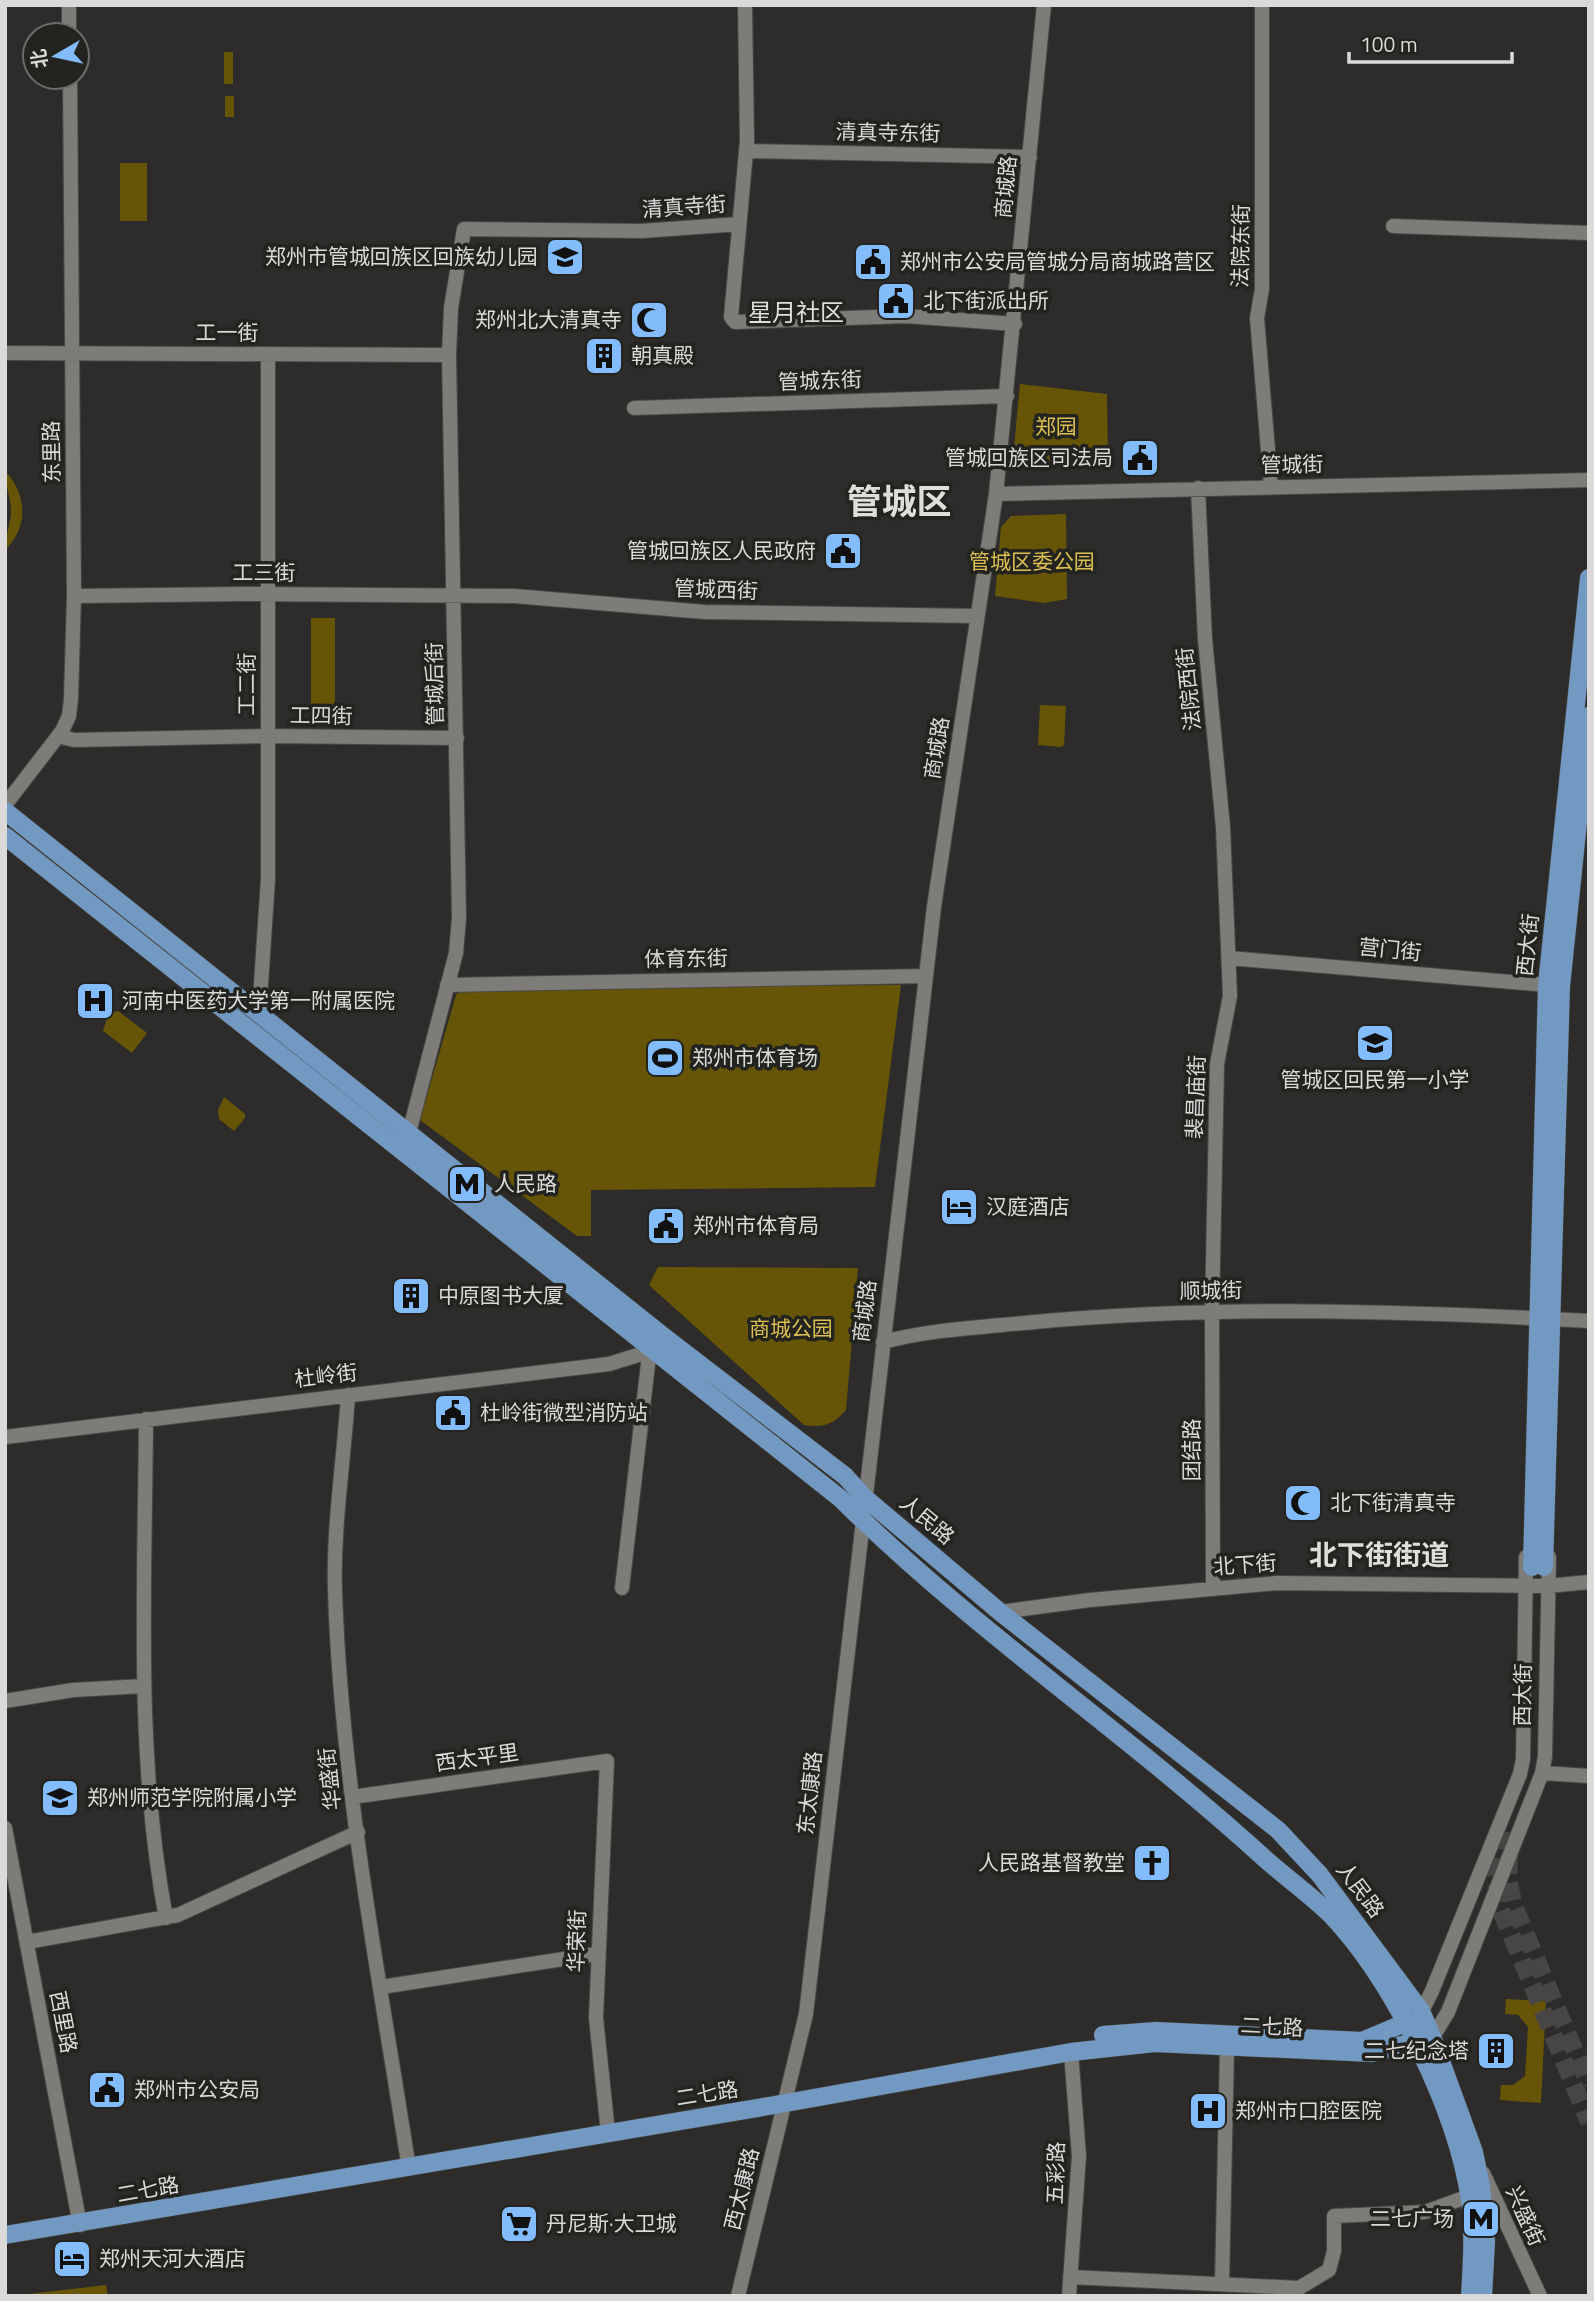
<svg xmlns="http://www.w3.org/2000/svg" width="1594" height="2301" viewBox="0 0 1594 2301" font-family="'Titillium Web','Noto Sans SC',sans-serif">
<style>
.green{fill:#665506}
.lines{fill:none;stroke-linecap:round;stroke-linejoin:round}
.major-tunnel{stroke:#474644;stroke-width:18;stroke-dasharray:18 9;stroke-linecap:butt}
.minor-casing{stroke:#484846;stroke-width:16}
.major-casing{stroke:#484846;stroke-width:19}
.minor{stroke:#7d7c78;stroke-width:14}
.major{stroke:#7299c1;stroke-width:18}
.labels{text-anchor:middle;stroke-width:7;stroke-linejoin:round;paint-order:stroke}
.street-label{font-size:21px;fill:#dbdad9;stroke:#232320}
.poi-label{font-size:21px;fill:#dbdad9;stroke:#232320;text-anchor:start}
.park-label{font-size:21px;fill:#dcbf52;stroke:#232320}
.quarter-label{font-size:24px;fill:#dfdedb;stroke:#232320}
.district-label{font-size:28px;font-weight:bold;fill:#dfdedb;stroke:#232320}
.town-label{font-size:35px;font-weight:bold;fill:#dfdedb;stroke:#232320}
</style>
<rect width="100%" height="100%" fill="#2d2c2a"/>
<!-- green -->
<path class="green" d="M224,52H233V84H224Z
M225,96H234V117H225Z
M120,163H147V221H120Z
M1020,384L1107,394L1108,466H1017L1013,458Z
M5,471C27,494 29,527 5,550C5,536 11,524 11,510C11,497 5,485 5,471Z
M1066,514L1067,599L1044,603L995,596L1001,527L1011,516Z
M311,618H335V708H311Z
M1040,705L1066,706L1064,745L1061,747L1038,745Z
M901,985L875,1187L591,1190V1236H577L420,1120L456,995L465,987Z
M118,1011L147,1033L132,1053L103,1031L108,1014Z
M224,1097L245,1114V1118L234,1131L219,1119L218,1110Z
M658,1267L858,1268L846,1410C833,1425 822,1428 804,1425L649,1285Z
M1506,1999L1546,2001L1541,2103L1500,2100L1501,2085H1513L1525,2076L1528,2027L1518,2015L1505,2014Z
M106,2285L108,2296H12Z"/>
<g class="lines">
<!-- major-tunnel -->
<path class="major-tunnel" d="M1501,1831L1494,1870L1500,1908L1589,2122
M1509,1856L1508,1880L1514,1906L1589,2085"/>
<defs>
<path id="minor" d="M69,5V35
M745,5L747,141L731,317L735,322L906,316L1015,324
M1262,5V289L1257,318L1271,486
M746,151L1030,157
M1393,226L1589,233
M5,353L449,355
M634,408L1007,396
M1198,488L1205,639L1223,827L1230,996L1217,1064L1212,1312L1213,1588
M996,494L1589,480
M74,596L240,594L514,596L705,612L976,616
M58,736L74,740L268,736L457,738
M5,805L62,731L69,716L71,699L74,596L70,77
M1229,958L1547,985
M447,985L925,976
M259,1014L268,879V354
M409,1133L456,953L459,918L449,355L451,308L464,229L642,231L739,224
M883,1342C933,1329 984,1327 1035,1322C1219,1305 1405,1311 1589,1321
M348,1395C344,1460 333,1526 335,1591C341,1781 378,1969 407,2156
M146,1419C145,1585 135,1754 166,1918
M5,1437L609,1364L651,1351
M622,1588L648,1364L654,1347
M1000,1612L1090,1600L1277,1583L1548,1586L1589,1582
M5,1701L73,1690L144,1686
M1542,1773L1589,1776
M352,1797L607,1761L596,2018L607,2123
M5,1828L80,2225
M27,1942L178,1915L358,1832
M381,1987L596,1954
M1414,2017L1423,2009L1432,1991L1520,1774L1523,1759L1526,1557
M1425,2038L1437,2030L1448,2012L1542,1773L1545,1756L1549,1557
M1483,2173L1540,2296
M1070,2277L1299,2288L1329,2270L1334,2251V2216L1425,2212L1469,2196
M1222,2284L1227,2048
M738,2296L806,2014L934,907L996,494L1044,5
M1069,2296L1079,2156L1071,2052"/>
<path id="major" d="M5,811L663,1336L845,1476L864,1497L1000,1612L1278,1830L1320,1875L1421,2011L1431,2034L1474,2152L1481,2186L1486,2242L1483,2296
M5,836L841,1499C972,1629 1127,1733 1263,1857C1285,1877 1311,1895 1332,1916C1394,1982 1457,2110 1470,2200C1474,2232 1472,2264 1470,2296
M1532,1567L1547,985L1589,578
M1544,1567L1561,986L1589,716
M1103,2035L1156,2031L1362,2041L1407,2022
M5,2235L769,2106L1071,2052L1155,2043L1372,2053L1417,2041"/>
</defs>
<!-- minor casing -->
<use href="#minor" class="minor-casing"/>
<!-- major casing -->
<use href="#major" class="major-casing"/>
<!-- minor -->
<use href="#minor" class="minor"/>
<!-- major -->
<use href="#major" class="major"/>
</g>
<!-- icons -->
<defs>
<symbol id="school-square" viewBox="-11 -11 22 22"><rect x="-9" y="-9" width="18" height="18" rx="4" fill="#82bcfa" stroke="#232320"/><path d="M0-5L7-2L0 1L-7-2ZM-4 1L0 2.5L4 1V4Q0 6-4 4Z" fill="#111"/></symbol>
<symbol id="civic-square" viewBox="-11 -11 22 22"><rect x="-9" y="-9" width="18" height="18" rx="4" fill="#82bcfa" stroke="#232320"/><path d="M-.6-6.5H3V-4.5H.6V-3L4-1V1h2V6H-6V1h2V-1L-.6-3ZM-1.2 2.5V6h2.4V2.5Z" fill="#111"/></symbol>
<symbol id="mosque-square" viewBox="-11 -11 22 22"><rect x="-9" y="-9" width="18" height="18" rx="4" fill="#82bcfa" stroke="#232320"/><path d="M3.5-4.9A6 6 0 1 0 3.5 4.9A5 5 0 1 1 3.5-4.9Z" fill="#111"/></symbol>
<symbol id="building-square" viewBox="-11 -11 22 22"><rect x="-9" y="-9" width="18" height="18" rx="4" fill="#82bcfa" stroke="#232320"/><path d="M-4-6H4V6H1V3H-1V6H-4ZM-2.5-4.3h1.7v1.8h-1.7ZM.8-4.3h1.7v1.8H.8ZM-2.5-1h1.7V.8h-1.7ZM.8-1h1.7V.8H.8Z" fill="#111"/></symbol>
<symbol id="hospital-square" viewBox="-11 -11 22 22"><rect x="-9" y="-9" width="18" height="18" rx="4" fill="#82bcfa" stroke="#232320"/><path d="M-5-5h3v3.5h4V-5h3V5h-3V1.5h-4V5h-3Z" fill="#111"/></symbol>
<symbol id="stadium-square" viewBox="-11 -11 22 22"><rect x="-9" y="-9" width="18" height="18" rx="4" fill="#82bcfa" stroke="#232320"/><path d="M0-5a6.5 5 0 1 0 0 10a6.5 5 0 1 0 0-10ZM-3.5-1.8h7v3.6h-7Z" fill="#111"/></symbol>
<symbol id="metro-square" viewBox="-11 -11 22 22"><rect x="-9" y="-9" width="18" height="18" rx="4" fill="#82bcfa" stroke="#232320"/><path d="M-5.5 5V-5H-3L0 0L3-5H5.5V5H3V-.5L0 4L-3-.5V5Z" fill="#111"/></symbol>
<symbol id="hotel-square" viewBox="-11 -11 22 22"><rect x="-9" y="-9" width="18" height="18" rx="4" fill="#82bcfa" stroke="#232320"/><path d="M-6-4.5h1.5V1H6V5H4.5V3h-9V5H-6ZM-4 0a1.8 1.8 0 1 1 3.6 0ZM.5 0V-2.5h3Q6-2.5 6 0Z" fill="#111"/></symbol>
<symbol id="church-square" viewBox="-11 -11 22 22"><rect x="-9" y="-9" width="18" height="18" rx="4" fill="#82bcfa" stroke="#232320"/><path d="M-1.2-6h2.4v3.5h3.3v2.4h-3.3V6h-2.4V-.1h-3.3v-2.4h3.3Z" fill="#111"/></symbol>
<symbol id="supermarket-square" viewBox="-11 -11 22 22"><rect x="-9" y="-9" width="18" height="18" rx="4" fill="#82bcfa" stroke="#232320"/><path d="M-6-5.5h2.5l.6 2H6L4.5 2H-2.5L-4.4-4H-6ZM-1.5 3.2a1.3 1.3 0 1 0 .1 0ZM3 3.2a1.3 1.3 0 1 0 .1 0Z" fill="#111"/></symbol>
</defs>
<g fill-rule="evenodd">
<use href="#school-square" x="543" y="235" width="44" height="44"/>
<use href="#civic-square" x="851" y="240" width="44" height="44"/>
<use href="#civic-square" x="874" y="279" width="44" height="44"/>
<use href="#mosque-square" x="627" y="298" width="44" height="44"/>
<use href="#building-square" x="582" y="334" width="44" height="44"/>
<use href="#civic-square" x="1118" y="436" width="44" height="44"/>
<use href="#civic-square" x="821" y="529" width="44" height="44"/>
<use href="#hospital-square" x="73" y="979" width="44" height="44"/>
<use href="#school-square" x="1353" y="1021" width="44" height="44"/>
<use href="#stadium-square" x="643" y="1036" width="44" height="44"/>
<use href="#metro-square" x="445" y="1162" width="44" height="44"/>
<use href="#hotel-square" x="937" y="1185" width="44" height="44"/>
<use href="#civic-square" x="644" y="1204" width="44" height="44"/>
<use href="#building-square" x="389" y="1274" width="44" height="44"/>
<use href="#civic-square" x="431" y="1391" width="44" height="44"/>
<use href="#mosque-square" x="1281" y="1481" width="44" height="44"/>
<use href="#school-square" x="38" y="1776" width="44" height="44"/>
<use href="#church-square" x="1130" y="1841" width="44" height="44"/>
<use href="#building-square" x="1474" y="2029" width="44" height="44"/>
<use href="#civic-square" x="85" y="2068" width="44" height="44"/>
<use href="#hospital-square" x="1186" y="2089" width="44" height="44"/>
<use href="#metro-square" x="1459" y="2197" width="44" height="44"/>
<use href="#supermarket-square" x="497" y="2202" width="44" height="44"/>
<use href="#hotel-square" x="50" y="2237" width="44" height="44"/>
</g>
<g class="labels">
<!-- street labels -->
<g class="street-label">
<text transform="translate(888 133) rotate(1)" y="7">清真寺东街</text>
<text transform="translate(1006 187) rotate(-85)" y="7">商城路</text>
<text transform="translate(684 207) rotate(-4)" y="7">清真寺街</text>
<text transform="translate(1241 246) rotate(-89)" y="7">法院东街</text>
<text x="227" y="340">工一街</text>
<text transform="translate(820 381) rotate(-2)" y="7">管城东街</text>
<text transform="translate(52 452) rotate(-91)" y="7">东里路</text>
<text transform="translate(1292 465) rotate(-1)" y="7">管城街</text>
<text x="264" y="580">工三街</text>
<text transform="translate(716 590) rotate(2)" y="7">管城西街</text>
<text transform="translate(247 684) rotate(-90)" y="7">工二街</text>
<text transform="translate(435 684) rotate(-91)" y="7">管城后街</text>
<text transform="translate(1189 689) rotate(-96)" y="7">法院西街</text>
<text transform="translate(321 716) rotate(1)" y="7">工四街</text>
<text transform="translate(937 748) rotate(-81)" y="7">商城路</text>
<text transform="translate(1528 945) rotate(-84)" y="7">西大街</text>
<text transform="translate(1390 950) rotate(6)" y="7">营门街</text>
<text transform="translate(686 959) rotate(-1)" y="7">体育东街</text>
<text transform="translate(1196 1097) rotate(-88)" y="7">裴昌庙街</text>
<text transform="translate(1211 1291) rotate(-1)" y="7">顺城街</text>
<text transform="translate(865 1311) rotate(-83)" y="7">商城路</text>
<text transform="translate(326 1376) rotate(-7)" y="7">杜岭街</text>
<text transform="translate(1192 1450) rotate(-90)" y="7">团结路</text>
<text transform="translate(927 1520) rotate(40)" y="7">人民路</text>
<text transform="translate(1245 1565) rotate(-4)" y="7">北下街</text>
<text transform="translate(1523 1695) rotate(-89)" y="7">西大街</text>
<text transform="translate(477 1758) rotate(-8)" y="7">西太平里</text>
<text transform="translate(330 1779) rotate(-96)" y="7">华盛街</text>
<text transform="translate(810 1793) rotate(-84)" y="7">东太康路</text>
<text transform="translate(1360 1890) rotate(53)" y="7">人民路</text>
<text transform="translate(577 1941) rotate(-88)" y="7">华荣街</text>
<text transform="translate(63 2022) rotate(79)" y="7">西里路</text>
<text transform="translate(1272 2027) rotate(3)" y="7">二七路</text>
<text transform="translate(707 2094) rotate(-9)" y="7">二七路</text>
<text transform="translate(1056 2173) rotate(-88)" y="7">五彩路</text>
<text transform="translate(742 2189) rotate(-76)" y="7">西太康路</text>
<text transform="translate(148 2190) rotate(-10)" y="7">二七路</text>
<text transform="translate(1525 2216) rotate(66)" y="7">兴盛街</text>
</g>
<!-- poi labels -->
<g class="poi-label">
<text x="538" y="264" text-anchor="end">郑州市管城回族区回族幼儿园</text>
<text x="900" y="269">郑州市公安局管城分局商城路营区</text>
<text x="923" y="308">北下街派出所</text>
<text x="622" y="327" text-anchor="end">郑州北大清真寺</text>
<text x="631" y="363">朝真殿</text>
<text x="1113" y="465" text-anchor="end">管城回族区司法局</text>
<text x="816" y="558" text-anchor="end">管城回族区人民政府</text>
<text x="122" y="1008">河南中医药大学第一附属医院</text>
<text x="692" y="1065">郑州市体育场</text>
<text x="1375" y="1087" text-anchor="middle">管城区回民第一小学</text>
<text x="494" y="1191">人民路</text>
<text x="986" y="1214">汉庭酒店</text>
<text x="693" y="1233">郑州市体育局</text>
<text x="438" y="1303">中原图书大厦</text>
<text x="480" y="1420">杜岭街微型消防站</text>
<text x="1330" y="1510">北下街清真寺</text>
<text x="87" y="1805">郑州师范学院附属小学</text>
<text x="1125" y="1870" text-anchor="end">人民路基督教堂</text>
<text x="1469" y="2058" text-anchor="end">二七纪念塔</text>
<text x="134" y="2097">郑州市公安局</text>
<text x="1235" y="2118">郑州市口腔医院</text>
<text x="1454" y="2226" text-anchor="end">二七广场</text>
<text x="546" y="2231">丹尼斯·大卫城</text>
<text x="99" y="2266">郑州天河大酒店</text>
</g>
<!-- park labels -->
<g class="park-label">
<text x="1056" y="434">郑园</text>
<text x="1032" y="569">管城区委公园</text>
<text x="791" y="1336">商城公园</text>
</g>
<!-- quarter labels -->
<g class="quarter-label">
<text x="796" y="321">星月社区</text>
</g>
<!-- district labels -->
<g class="district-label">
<text x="1379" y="1565">北下街街道</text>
</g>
<!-- town labels -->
<g class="town-label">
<text x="899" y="514">管城区</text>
</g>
</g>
<!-- border -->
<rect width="1594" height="2301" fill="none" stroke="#dbdad9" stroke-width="14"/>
<!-- north arrow -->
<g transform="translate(56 56) rotate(261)"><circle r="33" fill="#232320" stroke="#6d6c6a" stroke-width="2"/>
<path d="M0-5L12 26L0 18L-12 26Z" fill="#82bcfa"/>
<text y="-10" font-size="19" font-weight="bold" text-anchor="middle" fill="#dbdad9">北</text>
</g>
<!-- scale -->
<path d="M1349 52v10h163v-10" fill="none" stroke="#dbdad9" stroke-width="3.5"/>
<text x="1360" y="52" font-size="21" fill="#dbdad9" stroke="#232320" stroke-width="5" paint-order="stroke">100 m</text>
</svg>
